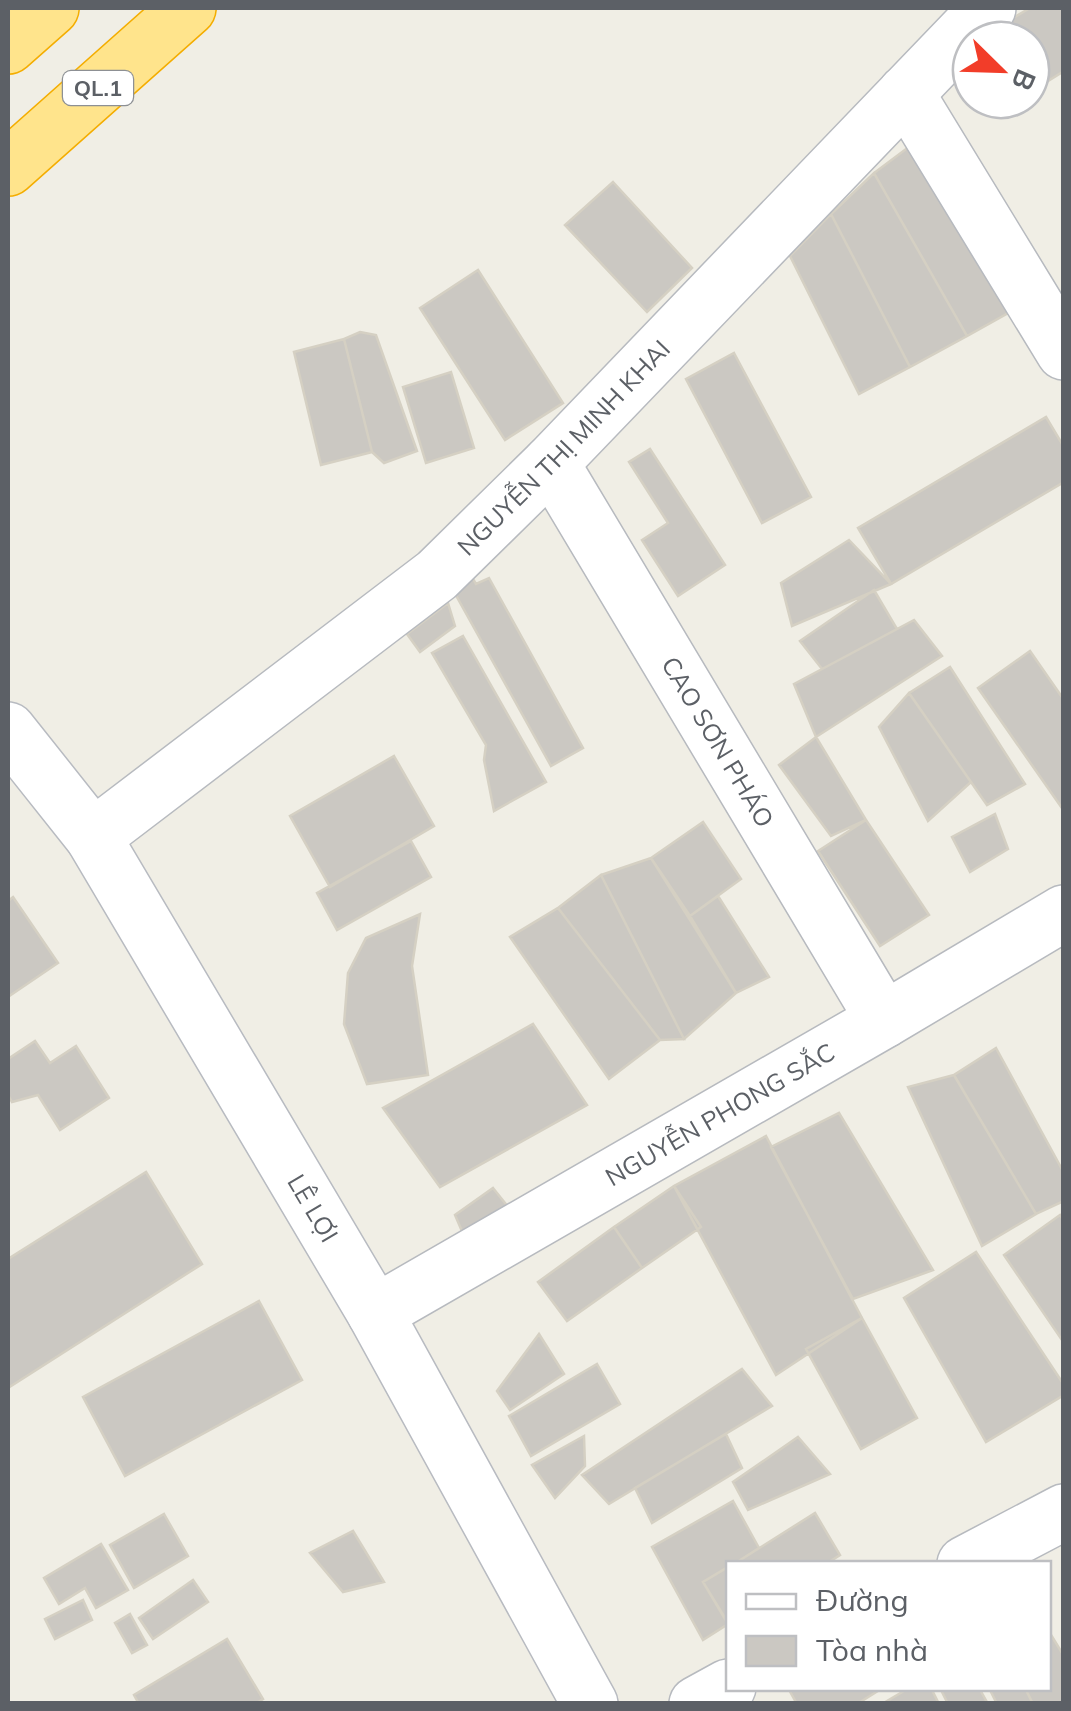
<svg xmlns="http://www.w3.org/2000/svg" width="1071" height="1711" viewBox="0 0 1071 1711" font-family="Mulish,sans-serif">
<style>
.building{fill:#cbc8c2;stroke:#d5d0c3;stroke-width:2.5}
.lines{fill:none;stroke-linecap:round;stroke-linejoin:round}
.street-casing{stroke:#b7babf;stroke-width:58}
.secondary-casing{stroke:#b8bbc1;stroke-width:58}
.highway-casing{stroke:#f4ad00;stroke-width:58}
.street{stroke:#fff;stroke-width:55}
.secondary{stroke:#fff;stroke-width:55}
.highway{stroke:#ffe48c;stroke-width:55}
.labels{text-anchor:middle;stroke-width:8;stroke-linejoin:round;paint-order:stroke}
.shield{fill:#fff;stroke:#8d9094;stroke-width:2.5}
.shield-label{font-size:22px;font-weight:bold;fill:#5c6066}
.street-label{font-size:25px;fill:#5c6066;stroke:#fff}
</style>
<rect width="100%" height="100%" fill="#f0eee5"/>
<!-- building -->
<path class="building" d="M1030,8H1064V71L1040,86L1031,73V40H1010L1001,25Z
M922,137L1019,307L967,336L874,173Z
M874,173L967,336L910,367L831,214Z
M613,182L692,268L647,312L565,225Z
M831,214L910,367L859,394L790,256Z
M478,270L563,403L505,440L420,308Z
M360,332L376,335L417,451L384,463L372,452L344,339Z
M344,339L372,452L321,465L294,352Z
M734,353L811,497L762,523L686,379Z
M451,372L474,448L426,463L403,387Z
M1046,417L1064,447V482L891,584L858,528Z
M650,449L725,565L678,596L642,540L668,523L629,462Z
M849,540L891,584L792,626L781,583Z
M467,569L476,584L489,578L583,748L551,766L448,581Z
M874,590L897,629L822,669L800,641Z
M448,603L455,626L420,652L407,634Z
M914,620L942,656L816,737L794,684Z
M463,636L546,782L494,811L484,760L486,745L432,653Z
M1030,651L1064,700V811L978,688Z
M950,667L1025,784L987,805L909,693Z
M909,693L971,782L928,821L879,727Z
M816,737L866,820L831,836L779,765Z
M394,756L434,826L330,887L290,816Z
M995,814L1008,849L970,872L952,837Z
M866,820L929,915L880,946L818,851Z
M703,822L741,879L690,916L651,858Z
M411,841L431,877L337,930L317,893Z
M651,858L736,993L684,1039L601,875Z
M601,875L684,1039L660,1040L558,908Z
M718,896L769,977L736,993L690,916Z
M13,897L58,963L8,997V901Z
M558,908L660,1040L609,1079L510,937Z
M420,914L412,966L428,1075L367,1084L344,1024L348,973L366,938Z
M533,1024L587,1105L440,1187L383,1108Z
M35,1041L50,1063L76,1046L109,1098L60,1130L38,1095L12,1102L8,1095V1059Z
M996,1048L1064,1173V1201L1036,1214L954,1075Z
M954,1075L1036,1214L982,1246L908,1087Z
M839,1113L933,1270L853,1299L771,1147Z
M766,1136L862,1318L776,1375L674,1186Z
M146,1172L202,1264L8,1388V1259Z
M674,1186L701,1227L642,1268L614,1227Z
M493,1188L509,1208L464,1236L455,1215Z
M1060,1215L1064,1221V1343L1004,1255Z
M614,1227L642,1268L567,1321L538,1282Z
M976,1252L1064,1385V1395L986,1442L904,1298Z
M259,1301L302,1380L125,1476L83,1397Z
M862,1318L917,1418L861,1449L806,1349Z
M539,1334L564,1374L510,1410L497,1391Z
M597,1364L620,1404L531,1456L509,1416Z
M742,1369L772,1406L609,1504L582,1475Z
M726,1434L742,1468L652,1523L635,1488Z
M584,1436L585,1466L555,1498L532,1465Z
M584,1436L585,1466L555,1498L532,1465Z
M798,1437L830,1474L748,1510L733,1482Z
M733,1501L759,1548L734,1564H728V1567L703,1582L728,1624L703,1640L652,1547Z
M815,1513L840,1555L826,1564H734Z
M164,1514L188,1556L134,1588L110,1545Z
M353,1531L384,1582L343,1592L310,1553Z
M101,1544L128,1590L96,1608L85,1588L59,1604L44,1578Z
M728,1567V1623L703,1582Z
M193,1580L208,1602L153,1639L139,1618Z
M83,1600L92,1620L55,1639L45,1619Z
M130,1614L147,1645L132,1653L115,1623Z
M1048,1630L1064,1656V1704H1033L1025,1688H1048Z
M227,1639L263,1699L255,1704H139L134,1695Z
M788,1688H880L881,1689L857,1704H797Z
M909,1688H931L939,1704H882Z
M940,1688H979L988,1704H948Z
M989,1688H1025L1033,1704H997Z"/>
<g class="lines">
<defs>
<g id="street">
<path d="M906,93L1064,352"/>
<path id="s1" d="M551,463L884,1020"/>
<path id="s2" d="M93,837L437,575L551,463L988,8"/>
<path id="s3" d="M375,1313L884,1020L1064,913"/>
<path d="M965,1564L1064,1512"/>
<path d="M697,1704L728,1687"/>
</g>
<g id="secondary">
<path id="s4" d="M8,730L93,837L375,1313L590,1704"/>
</g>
<path id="highway" d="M8,46L51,8
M8,168L188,8"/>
</defs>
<!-- street casing -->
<use href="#street" class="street-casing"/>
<!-- secondary casing -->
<use href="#secondary" class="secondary-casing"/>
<!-- highway casing -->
<use href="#highway" class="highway-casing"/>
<!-- street -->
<use href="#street" class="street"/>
<!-- secondary -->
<use href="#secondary" class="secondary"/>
<!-- highway -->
<use href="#highway" class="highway"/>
</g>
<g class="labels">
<!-- shield labels -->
<rect class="shield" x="63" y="71" width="70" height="34" rx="8"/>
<g class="shield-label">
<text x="98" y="96">QL.1</text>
</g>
<!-- street labels -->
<g class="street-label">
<text dy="9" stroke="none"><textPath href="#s2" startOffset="612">NGUYỄN THỊ MINH KHAI</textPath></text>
<text dy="9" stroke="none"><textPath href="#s1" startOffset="325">CAO SƠN PHÁO</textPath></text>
<text dy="9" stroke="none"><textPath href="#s3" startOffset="398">NGUYỄN PHONG SẮC</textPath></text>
<text dy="9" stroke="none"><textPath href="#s4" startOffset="568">LÊ LỢI</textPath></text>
</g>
</g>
<!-- border -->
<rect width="1071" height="1711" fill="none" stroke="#5c6066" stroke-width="20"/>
<!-- legend -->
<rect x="726" y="1561" width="325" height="130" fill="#ffffff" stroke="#bebfc2" stroke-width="2.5"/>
<rect x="746" y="1594" width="50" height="15" fill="#ffffff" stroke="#bebfc2" stroke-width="2.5"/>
<text x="816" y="1611" font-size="30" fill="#5c6066">Đường</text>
<rect x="746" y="1636" width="50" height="30" fill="#cbc8c2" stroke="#bebfc2" stroke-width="2.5"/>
<text x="816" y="1661" font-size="30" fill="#5c6066">Tòa nhà</text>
<!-- north arrow -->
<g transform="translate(1001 70) rotate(113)"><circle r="48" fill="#ffffff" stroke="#bebfc2" stroke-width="2.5"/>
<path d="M0-8L18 38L0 25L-18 38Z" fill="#f23d29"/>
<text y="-15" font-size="28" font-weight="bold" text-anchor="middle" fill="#5c6066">B</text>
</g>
</svg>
